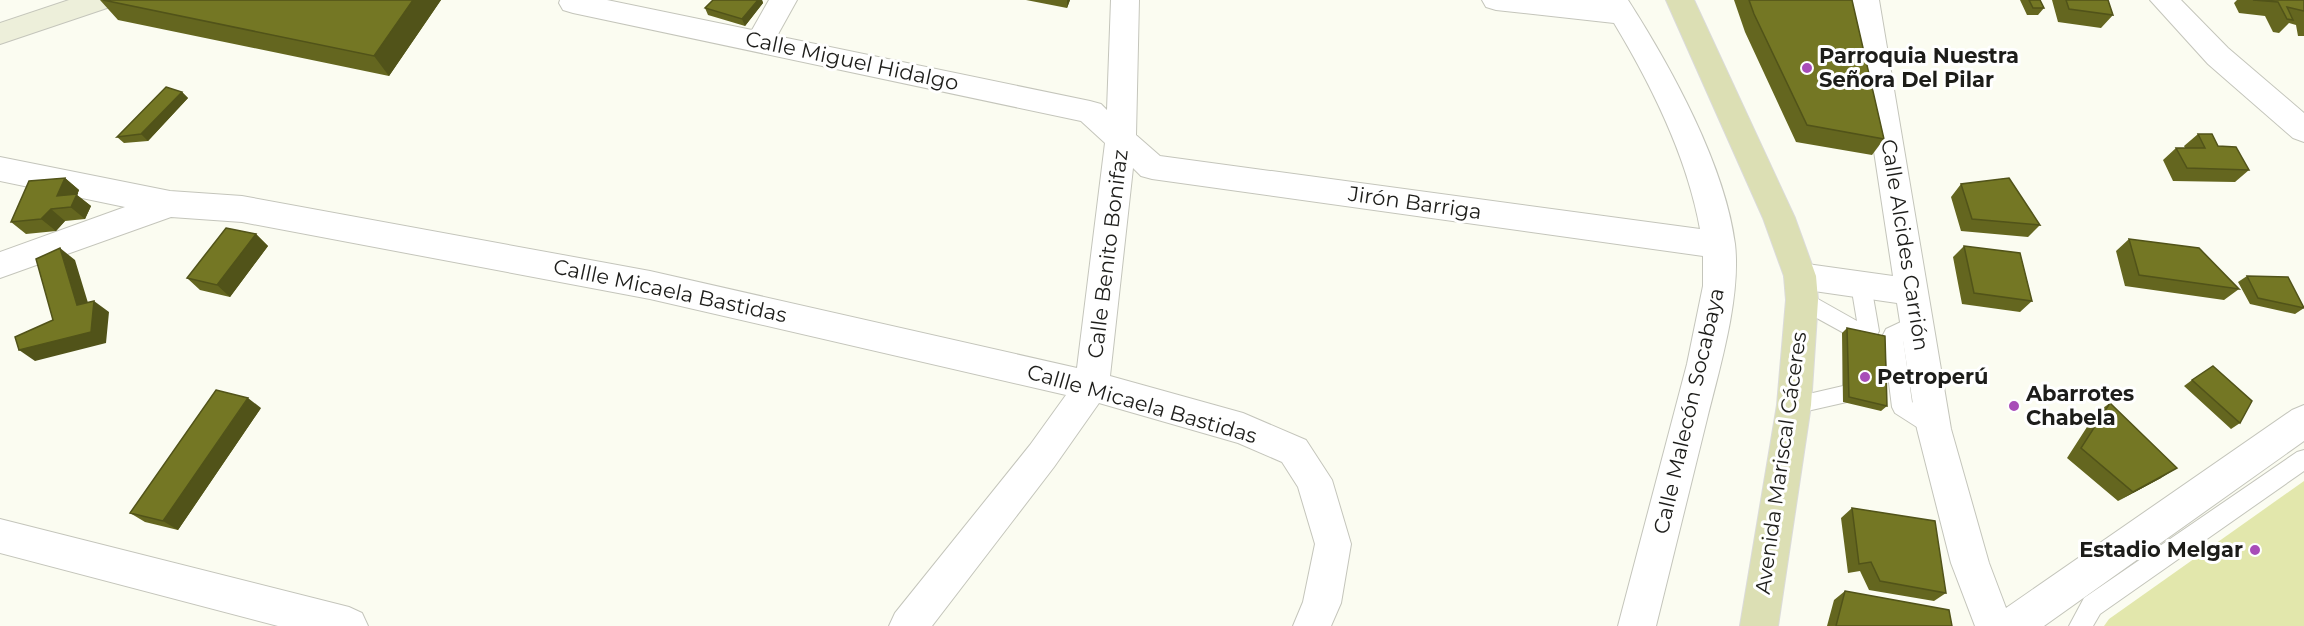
<svg xmlns="http://www.w3.org/2000/svg" width="2304" height="626" viewBox="0 0 2304 626" font-family="Montserrat,sans-serif">
<style>
.green{fill:#e2e7ac}
.lines{fill:none;stroke-linecap:round;stroke-linejoin:round}
.lane-casing{stroke:#c4c5bb;stroke-width:2}
.street-casing{stroke:#c4c5bb;stroke-width:2}
.secondary-casing{stroke:#c4c5bb;stroke-width:2}
.primary-casing{stroke:#dbdbda;stroke-width:2}
.lane{fill:#fff;fill-rule:evenodd}
.street{fill:#fff;fill-rule:evenodd}
.secondary{fill:#edefda;fill-rule:evenodd}
.primary{fill:#dcdfb4;fill-rule:evenodd}
.wall{fill:#64661f}
.shaded-wall{fill:#515319}
.building{fill:#747724;stroke:#515319;stroke-width:1.5}
.poi-dot{fill:#a84db8;stroke:#fff;stroke-width:2}
.labels{text-anchor:middle;stroke-width:6;stroke-linejoin:round;paint-order:stroke}
.poi-label{font-size:21px;font-weight:bold;fill:#1d1d1a;stroke:#fff;text-anchor:start}
.street-label{font-size:21px;fill:#1d1d1a;stroke:#fff}
</style>
<rect width="100%" height="100%" fill="#fbfcf1"/>
<!-- green -->
<path class="green" d="M2304,481V626H2104L2109,619Z"/>
<g class="lines">
<defs>
<path id="lane" d="M1861,277L1868,279L1871,285L1879,331L1876,337L1869,339L1864,338L1863,393L1860,399L1794,414L1787,411L1784,405L1787,399L1843,386L1844,333L1795,306L1792,300L1795,294L1802,292L1809,294L1857,321L1851,285L1854,279Z
M1918,314L1925,316L1928,322L1925,328L1903,339L1912,402L1941,422L1944,429L1941,436L1934,438L1895,413L1892,407L1883,335L1886,329Z
M2304,450V471L2100,614L2093,626H2069L2084,598L2297,452Z"/>
<path id="street" d="M560,0H607L752,30L769,0H797L777,36L1090,101L1101,104L1107,110L1111,0H1139L1136,135L1160,156L1700,229C1687,157 1652,86 1614,23L1496,10L1486,7L1482,0H1628C1671,67 1725,165 1735,244C1741,297 1720,367 1707,419C1690,488 1673,557 1656,626H1618L1687,364L1703,286V256L1152,179L1141,176L1133,168L1110,376L1243,413L1306,440L1332,480L1351,544L1341,603L1331,626H1293L1303,602L1315,544L1298,487L1282,462L1238,443L1099,403L1054,467L932,626H889L895,613L1030,445L1066,395L650,299L242,222L171,217L0,278V252L125,207L0,181V157L170,191L242,196L650,271L1077,368L1105,143L1081,121L573,13L563,10L559,3Z
M1851,0H1879L1951,429L1989,563L2006,608L2292,410L2304,405V441L2044,626H1975L1951,563L1917,429L1897,303L1800,289L1789,286L1784,276L1789,266L1800,263L1893,276Z
M2150,0H2181L2228,48L2304,113V142L2293,138L2208,64Z
M0,519L349,607L362,613L368,626H278L0,553Z"/>
<path id="secondary" d="M69,0H114L110,7L0,44V23Z"/>
<path id="primary" d="M1666,0H1694L1795,218L1816,276L1818,300L1811,405L1778,626H1740L1777,405L1786,300L1784,276L1763,218Z"/>
</defs>
<!-- lane casing -->
<use href="#lane" class="lane-casing"/>
<!-- street casing -->
<use href="#street" class="street-casing"/>
<!-- secondary casing -->
<use href="#secondary" class="secondary-casing"/>
<!-- primary casing -->
<use href="#primary" class="primary-casing"/>
<!-- lane -->
<use href="#lane" class="lane"/>
<!-- street -->
<use href="#street" class="street"/>
<!-- secondary -->
<use href="#secondary" class="secondary"/>
<!-- primary -->
<use href="#primary" class="primary"/>
</g>
<!-- wall -->
<path class="wall" d="M100,0H441L389,76L118,20Z
M713,0H762L763,3L745,26L708,15L705,8Z
M1026,0H1070L1067,8Z
M1734,0H1852L1884,139L1872,155L1796,142L1745,32Z
M2020,0H2040L2044,8L2038,15H2027Z
M2052,0H2108L2113,15L2101,28L2058,22Z
M2237,0H2304V36H2298L2296,25L2289,23L2279,33L2273,32L2265,16L2239,13L2234,3Z
M182,92L188,98L148,141L124,143L117,137Z
M2198,134L2218,146L2249,170L2235,182L2173,181L2163,160L2176,148H2185L2184,146Z
M65,178L79,190L77,195L91,206L85,219L65,221L56,231L26,234L11,222Z
M1961,184L2040,225L2028,237L1961,231L1951,197Z
M256,234L268,246L230,297L200,290L187,278Z
M2129,239L2239,289L2224,300L2125,286L2116,251Z
M1964,246L2032,301L2020,312L1962,304L1953,257Z
M2247,276L2304,308L2295,314L2250,304L2238,282Z
M1847,328L1887,406L1881,411L1843,402L1842,333Z
M2192,380L2240,423L2231,429L2184,386Z
M2110,403L2161,478L2118,501L2067,458L2096,413Z
M261,408L178,530L145,522L130,513Z
M1852,508L1946,593L1934,601L1869,590L1860,571L1848,573L1841,518Z
M1845,591L1952,626H1827L1834,600Z"/>
<!-- shaded-wall -->
<path class="shaded-wall" d="M413,0H441L389,76L374,56Z
M758,0H762L763,3L745,26L742,19Z
M1067,0H1070L1067,8Z
M182,92L188,98L148,141L141,134Z
M65,178L79,190L77,195L91,206L85,219L57,196Z
M51,209L65,221L56,231L41,219Z
M256,234L268,246L230,297L217,285Z
M60,248L75,260L92,316L77,305Z
M94,301L109,312L106,343L35,361L19,350Z
M248,398L261,408L178,530L163,521Z
M2177,468L2161,478L2118,501L2133,492Z"/>
<!-- building -->
<path class="building" d="M103,0H413L374,56Z
M713,0H758L742,19L705,8Z
M1749,0H1852L1884,139L1807,125L1754,14Z
M2029,0H2040L2044,8H2033Z
M2066,0H2108L2113,15L2069,9Z
M2253,0H2304V11L2287,7L2293,20L2287,19L2278,2Z
M166,87L182,92L141,134L117,137Z
M2198,134H2212L2218,146L2236,147L2249,170L2187,168L2176,148H2205Z
M65,178L57,196L77,194L71,207L51,209L41,219L11,222L29,181Z
M2009,178L2040,225L1972,219L1961,184Z
M226,228L256,234L217,285L187,278Z
M2129,239L2199,248L2239,289L2139,275Z
M1964,246L2020,253L2032,301L1974,293Z
M60,248L77,305L94,301L91,332L19,350L15,337L53,320L36,259Z
M2247,276L2288,277L2304,308L2258,298Z
M1847,328L1885,336L1887,406L1849,397Z
M2213,366L2252,401L2240,423L2192,380Z
M216,390L248,398L163,521L130,513Z
M2110,403L2177,468L2133,492L2081,448Z
M1852,508L1935,521L1946,593L1880,581L1871,562L1859,564Z
M1845,591L1949,610L1952,626H1836Z"/>
<!-- markers -->
<g class="poi-dot">
<circle cx="1807" cy="68" r="6"/>
<circle cx="1865" cy="377" r="6"/>
<circle cx="2014" cy="406" r="6"/>
<circle cx="2255" cy="550" r="6"/>
</g>
<g class="labels">
<!-- poi labels -->
<g class="poi-label">
<text x="1819" y="63">Parroquia Nuestra<tspan x="1819" dy="24">Señora Del Pilar</tspan></text>
<text x="1877" y="384">Petroperú</text>
<text x="2026" y="401">Abarrotes<tspan x="2026" dy="24">Chabela</tspan></text>
<text x="2243" y="557" text-anchor="end">Estadio Melgar</text>
</g>
<!-- street labels -->
<g class="street-label">
<text transform="translate(852 61) rotate(12)" y="7">Calle Miguel Hidalgo</text>
<text transform="translate(1415 203) rotate(8)" y="7">Jirón Barriga</text>
<text transform="translate(1905 245) rotate(81)" y="7">Calle Alcides Carrión</text>
<text transform="translate(1108 254) rotate(-83)" y="7">Calle Benito Bonifaz</text>
<text transform="translate(670 291) rotate(12)" y="7">Callle Micaela Bastidas</text>
<text transform="translate(1142 404) rotate(16)" y="7">Callle Micaela Bastidas</text>
<text transform="translate(1689 411) rotate(-77)" y="7">Calle Malecón Socabaya</text>
<text transform="translate(1781 463) rotate(-82)" y="7">Avenida Mariscal Cáceres</text>
</g>
</g>
</svg>
